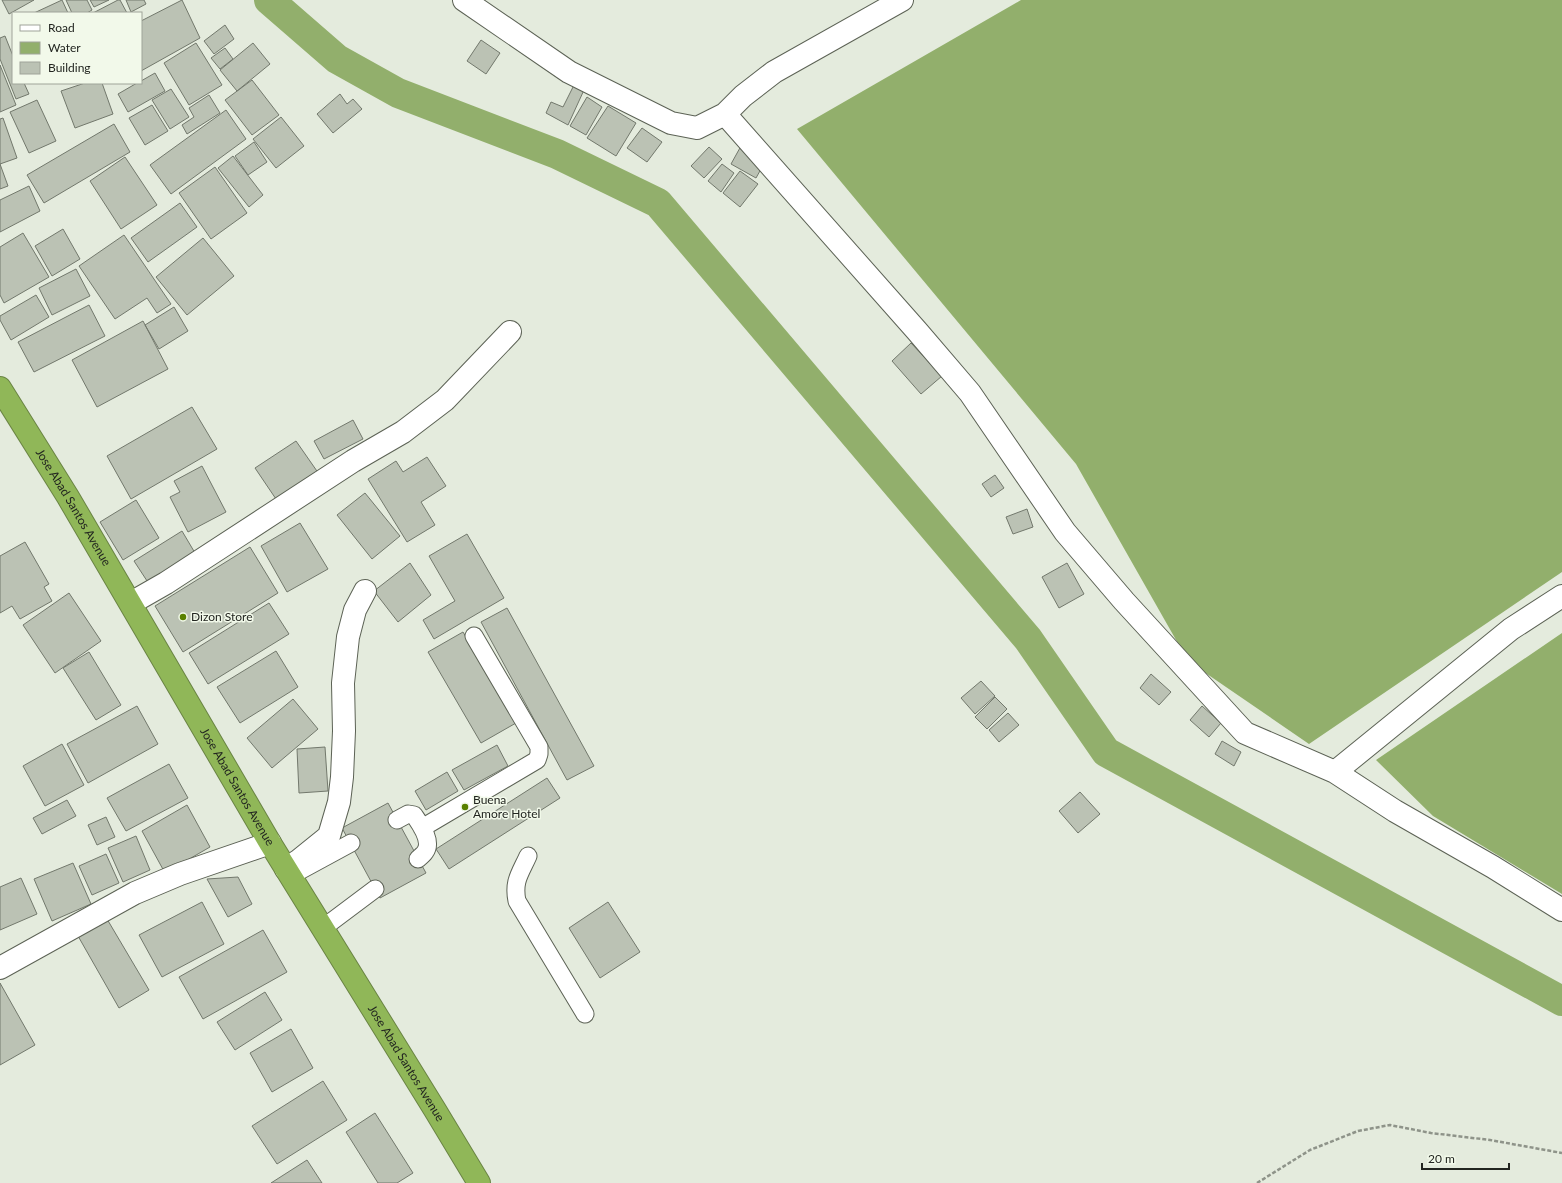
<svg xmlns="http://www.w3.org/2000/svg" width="1562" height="1183" viewBox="0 0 1562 1183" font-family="Lato,sans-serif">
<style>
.water{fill:#92af6c}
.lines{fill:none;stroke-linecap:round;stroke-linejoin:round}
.canal{stroke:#92af6c;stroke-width:30}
.building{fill:#bbc2b4;stroke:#72786c}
.lane-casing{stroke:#5c6255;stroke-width:19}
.street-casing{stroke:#5c6255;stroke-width:24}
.highway-casing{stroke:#6a8444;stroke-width:24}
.path{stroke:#8e9389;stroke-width:2.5;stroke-dasharray:4 2;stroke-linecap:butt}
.lane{stroke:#fff;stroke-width:17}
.street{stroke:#fff;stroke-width:22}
.highway{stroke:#90b758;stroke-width:22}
.poi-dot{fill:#598000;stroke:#f2f9ea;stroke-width:1.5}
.labels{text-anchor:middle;stroke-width:3;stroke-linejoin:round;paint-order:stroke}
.street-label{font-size:12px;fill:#222520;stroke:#f2f9ea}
.poi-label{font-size:12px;fill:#222520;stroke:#f2f9ea;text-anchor:start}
</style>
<rect width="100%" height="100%" fill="#e4ebdd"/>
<!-- water -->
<path class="water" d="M1021,0H1562V572L1309,744L1188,661L1076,464L797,129Z
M1562,633V894L1433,816L1376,760Z"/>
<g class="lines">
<!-- canal -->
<path class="canal" d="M269,0L337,59L398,93L557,154L658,203L1028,639L1106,752L1562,1001"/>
</g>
<!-- building -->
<path class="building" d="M2,0H34L9,14Z
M62,0L68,13H34Z
M66,0H87L92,10L87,13H72Z
M90,0H109L94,7Z
M118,0H120L127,13H93Z
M126,0H144L146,4L131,12Z
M182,0L200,38L141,71V21Z
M225,25L234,39L214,54L204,41Z
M5,36L13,56V83H24L29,94L16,99L0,59V38Z
M481,40L500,53L486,74L467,61Z
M196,43L222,85L189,105L164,63Z
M253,43L270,64L237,91L220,70Z
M225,48L233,59L220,69L211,58Z
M0,65L16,105L0,112Z
M155,73L165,91L128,112L118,94L137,83H141V81Z
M252,80L279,115L252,135L225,100Z
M85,83H102L113,114L75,128L61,91Z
M574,85L584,90L568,125L546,113L551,102L563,107Z
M171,89L189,117L170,129L152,100Z
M340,94L347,104L353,99L362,109L333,133L317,114Z
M209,95L220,113L187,134L182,125L194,117L189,108Z
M587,97L602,107L586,135L570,126Z
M37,100L56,141L29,153L10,112Z
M152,105L168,131L145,145L129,118Z
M608,106L636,123L616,156L587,138Z
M226,110L246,139L171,194L150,165Z
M281,117L304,146L276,168L253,139Z
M3,118L17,158L0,164L8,186L0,189V119Z
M114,124L130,152L44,203L27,175Z
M642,128L662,142L647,162L627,148Z
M254,142L267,162L248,175L235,156Z
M741,146L766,160L756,178L731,164Z
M709,147L722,159L704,178L691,166Z
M233,156L263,195L249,207L218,168Z
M125,157L157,205L121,229L90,181Z
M722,164L734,173L721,192L708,181Z
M215,167L247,213L211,239L179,193Z
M740,171L758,184L740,207L723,193Z
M29,186L40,211L0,232V200Z
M180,203L197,227L148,262L131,238Z
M63,229L80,259L52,276L35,246Z
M23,233L49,277L4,303L0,295V247Z
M124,235L171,304L157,313L147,298L115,319L79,266Z
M203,238L234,276L187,315L156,277Z
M76,269L90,296L52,315L39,288Z
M36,295L49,317L11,340L0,320V316Z
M89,305L105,336L34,372L18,342Z
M174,307L188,331L159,349L145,325Z
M143,321L168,369L97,407L72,360Z
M911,343L942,376L921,394L892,361Z
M192,407L217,449L131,499L107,456Z
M353,420L363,439L324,459L314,441Z
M296,441L319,474L278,502L255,468Z
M427,457L446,486L421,502L435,525L407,542L368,479L396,461L403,472Z
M202,466L226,512L188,532L170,497L180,492L174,481Z
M995,475L1004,488L991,497L982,484Z
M365,493L400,536L372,559L337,515Z
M136,500L159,538L123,560L100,522Z
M1027,509L1033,527L1013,534L1006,517Z
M300,523L328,569L287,592L261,546Z
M182,531L198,558L151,587L134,561Z
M467,534L504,598L434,639L423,620L455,601L429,556Z
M25,542L49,584L44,587L52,601L20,619L12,606L0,613V556Z
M250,547L278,593L183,652L155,606Z
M410,563L431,595L398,622L374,591Z
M1067,563L1084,594L1059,608L1042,577Z
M69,593L101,641L55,673L23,625Z
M269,603L289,634L208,684L189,653Z
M507,608L594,766L567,780L481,622Z
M463,632L516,723L481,743L428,652Z
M276,651L298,687L240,723L217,687Z
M89,652L121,705L96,720L63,668Z
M1151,674L1171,692L1159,705L1140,688Z
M981,681L995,696L975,714L961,698Z
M995,697L1007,709L987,729L975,717Z
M293,699L318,729L272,768L247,738Z
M137,706L158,744L88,783L67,744Z
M1202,706L1221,723L1209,737L1190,720Z
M1008,713L1019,725L999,742L989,730Z
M1222,741L1241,752L1234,766L1215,754Z
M62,744L84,785L45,806L23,766Z
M497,745L508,766L464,790L452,770Z
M325,747L328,791L299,793L297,749Z
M169,764L188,798L126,831L107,798Z
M447,772L458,791L426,810L415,791Z
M547,778L560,798L449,869L436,849Z
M1080,792L1100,814L1078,833L1059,811Z
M67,800L76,816L42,834L33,818Z
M388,803L426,873L380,898L342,828Z
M187,805L210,847L165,873L142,831Z
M106,817L115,837L97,845L88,825Z
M136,836L150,870L123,882L108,848Z
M106,854L119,883L92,895L79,866Z
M73,863L91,904L52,921L34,879Z
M238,877L252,904L228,917L207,879Z
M21,878L37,914L0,930V887Z
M202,902L224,944L162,977L139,935Z
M608,902L640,952L600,978L569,928Z
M107,919L149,990L119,1008L78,936Z
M263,930L287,972L203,1019L179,977Z
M0,983L35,1045L0,1065Z
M265,992L282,1020L235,1050L217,1022Z
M291,1029L313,1068L272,1092L250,1053Z
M323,1081L347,1120L277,1164L252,1126Z
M375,1113L413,1173L397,1183H378L346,1132Z
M307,1160L322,1183H271Z"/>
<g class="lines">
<defs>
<path id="lane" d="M397,820L408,814L414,815C420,824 433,841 425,852C424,854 420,857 418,859
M422,828L537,760L539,754V747L474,636
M528,856C520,874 513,881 517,901L585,1014
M292,875L351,843
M323,928L375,889"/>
<path id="street" d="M464,0L569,72L671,123L697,128L725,114L743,96L774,72L902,0
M725,114L917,331L970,393L1065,532L1124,601L1245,733L1335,772L1395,811L1493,867L1562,910
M131,603L166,583L353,461L403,432L445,400L510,332
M1335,772L1511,629L1562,596
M286,869L298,861L329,836L339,802L342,777L344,731L343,683L348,637L355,610L365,591
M0,968L135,893L180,874L270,843"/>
<g id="highway">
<path id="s1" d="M0,388L68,497L270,843L435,1110L479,1183"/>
</g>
</defs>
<!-- lane casing -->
<use href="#lane" class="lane-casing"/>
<!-- street casing -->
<use href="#street" class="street-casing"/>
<!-- highway casing -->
<use href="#highway" class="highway-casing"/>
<!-- path -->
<path class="path" d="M1257,1183L1310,1150L1358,1131L1390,1125L1431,1133L1490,1140L1562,1153"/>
<!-- lane -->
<use href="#lane" class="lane"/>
<!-- street -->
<use href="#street" class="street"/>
<!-- highway -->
<use href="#highway" class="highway"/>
</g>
<!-- markers -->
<g class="poi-dot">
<circle cx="183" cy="617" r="4"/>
<circle cx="465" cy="807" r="4"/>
</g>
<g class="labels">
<!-- street labels -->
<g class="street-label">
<text dy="4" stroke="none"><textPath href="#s1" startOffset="140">Jose Abad Santos Avenue</textPath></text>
<text dy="4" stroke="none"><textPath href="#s1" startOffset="464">Jose Abad Santos Avenue</textPath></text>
<text dy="4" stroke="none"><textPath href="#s1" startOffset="788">Jose Abad Santos Avenue</textPath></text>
</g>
<!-- poi labels -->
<g class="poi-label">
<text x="191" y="621">Dizon Store</text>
<text x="473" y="804">Buena<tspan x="473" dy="14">Amore Hotel</tspan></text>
</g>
</g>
<!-- legend -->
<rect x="12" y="12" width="130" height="72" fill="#f2f9ea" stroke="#9fa499"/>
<rect x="20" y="25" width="20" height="6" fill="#ffffff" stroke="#9fa499"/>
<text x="48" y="32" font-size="12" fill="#222520">Road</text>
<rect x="20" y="42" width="20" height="12" fill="#92af6c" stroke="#9fa499"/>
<text x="48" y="52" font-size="12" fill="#222520">Water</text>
<rect x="20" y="62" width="20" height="12" fill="#bbc2b4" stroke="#9fa499"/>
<text x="48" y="72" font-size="12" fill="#222520">Building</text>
<!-- scale -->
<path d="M1422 1163v6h87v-6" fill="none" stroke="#222520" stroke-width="2"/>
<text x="1428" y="1163" font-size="12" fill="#222520" stroke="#f2f9ea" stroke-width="3" paint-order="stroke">20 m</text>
</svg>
